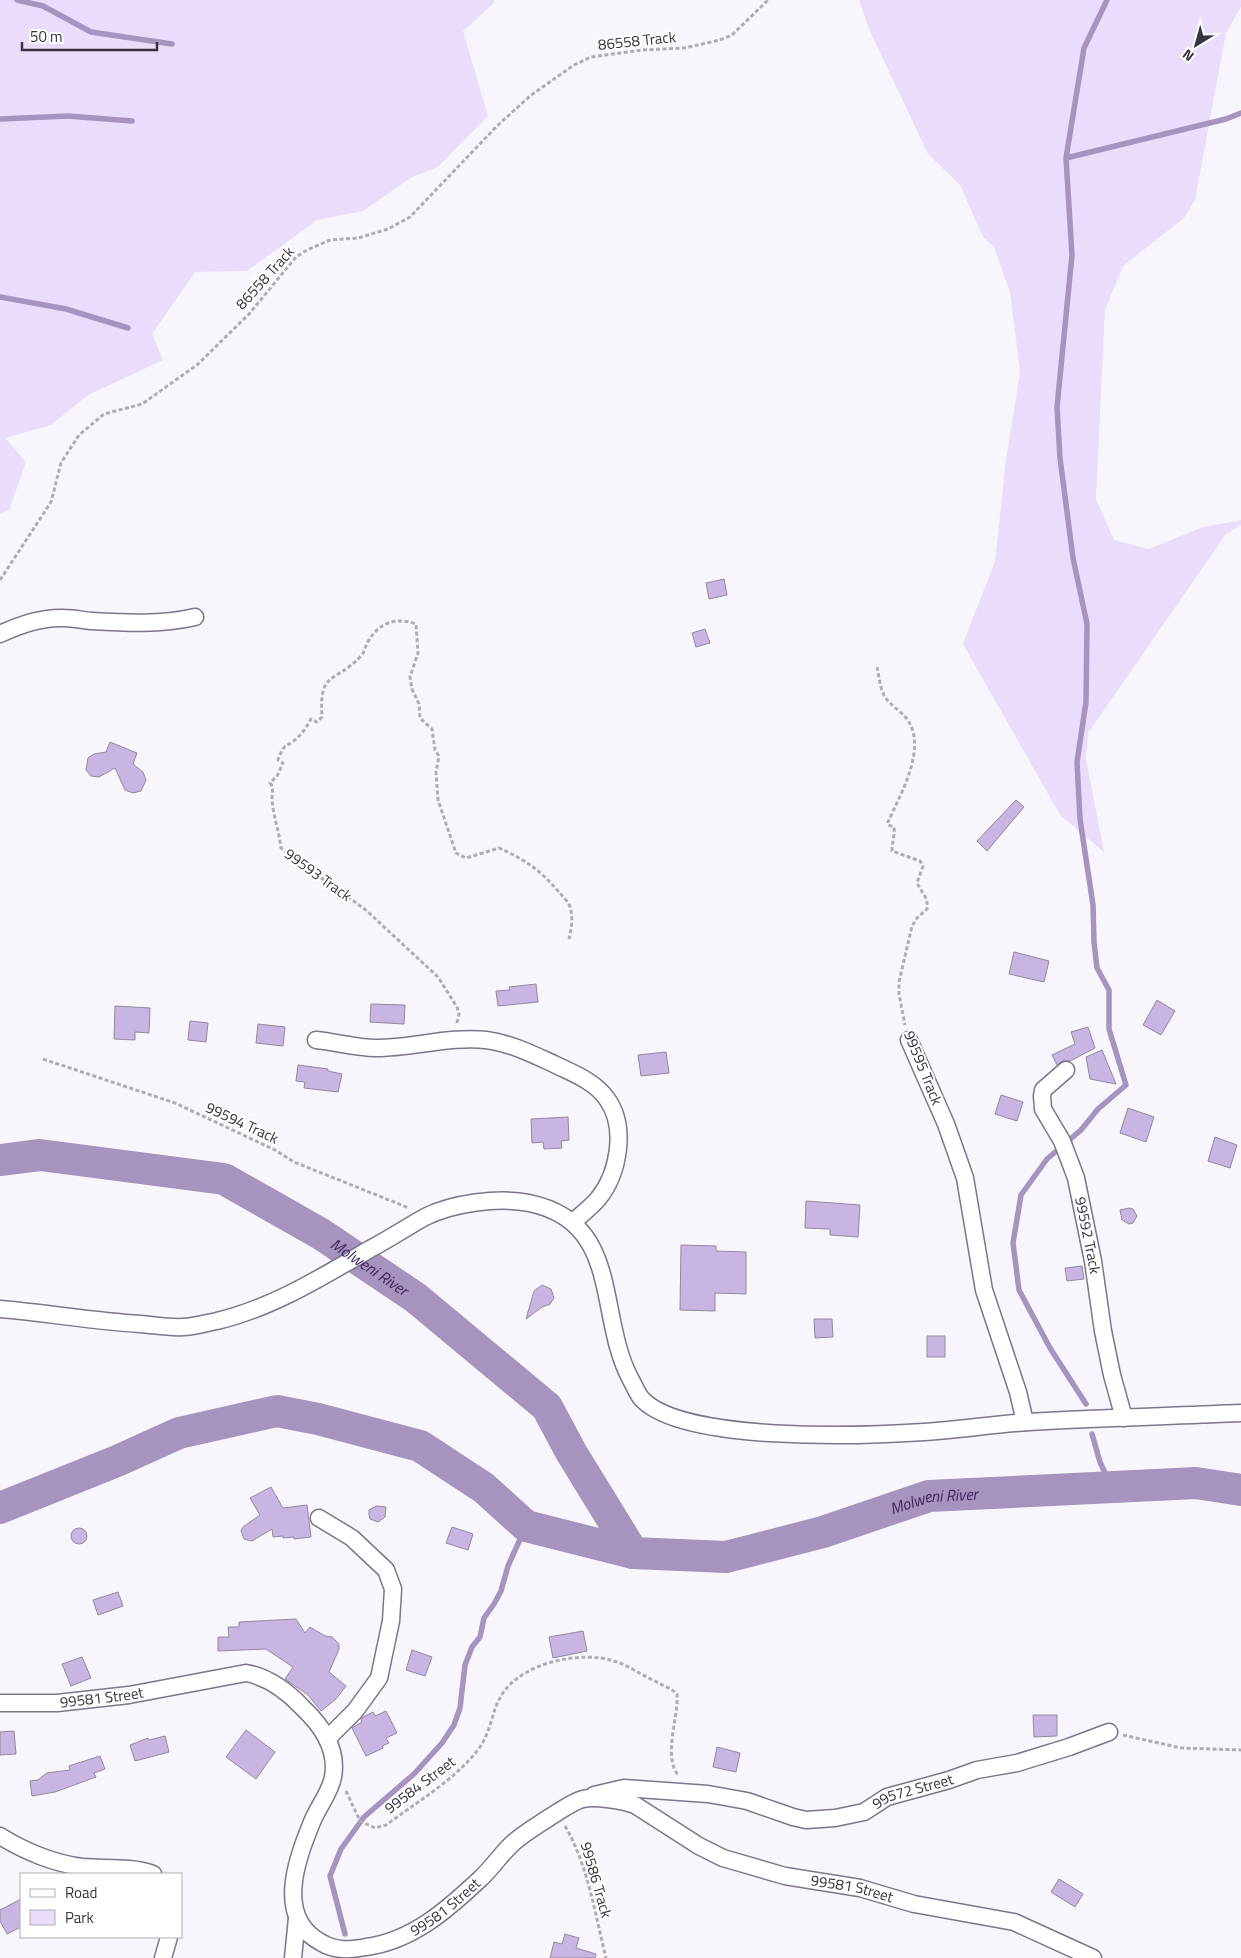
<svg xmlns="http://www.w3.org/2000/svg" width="1241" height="1958" viewBox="0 0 1241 1958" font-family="'Titillium Web',sans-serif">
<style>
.green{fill:#eaddfc}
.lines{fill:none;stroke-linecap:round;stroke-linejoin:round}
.stream{stroke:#a693be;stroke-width:5.5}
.river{stroke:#a693be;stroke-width:32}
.building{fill:#c9b5e1;stroke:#9288a0}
.street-casing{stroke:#7e748c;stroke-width:19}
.path{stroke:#afacb4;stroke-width:3;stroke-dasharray:4 2.5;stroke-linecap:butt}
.street{stroke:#fff;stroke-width:16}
.labels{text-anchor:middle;stroke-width:4;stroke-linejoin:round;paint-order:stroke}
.street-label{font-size:15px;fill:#38333e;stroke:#fff}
.water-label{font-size:16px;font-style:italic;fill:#41265c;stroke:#fff}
</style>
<rect width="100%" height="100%" fill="#f8f6fc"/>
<!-- green -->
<path class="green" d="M0,0H494V3L463,31L488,116L438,167L412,177L363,211L317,220L247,271L195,272L152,334L163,360L88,395L51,425L5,438L26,462L9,510L0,514Z
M859,0H1241V7L1226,33L1195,200L1184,218L1123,266L1105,310L1096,499L1114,540L1149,549L1203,527L1241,520V525L1226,534L1088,733L1086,759L1104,852L1060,815L963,644L995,561L1006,460L1020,372L1010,292L994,247L983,237L960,185L928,154L869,29Z"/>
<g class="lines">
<!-- stream -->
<path class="stream" d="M17,0L43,6L91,32L172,44
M0,119L68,116L132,121
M1066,158L1226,119L1241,113
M0,297L66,309L128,328
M1086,1404L1050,1348L1019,1290L1013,1243L1021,1195L1047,1159L1081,1130L1098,1109L1126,1085L1109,1029V990L1097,968L1094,942L1093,905L1080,819L1077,762L1086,702L1087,624L1073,558L1060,458L1057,407L1072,255L1066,158L1084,48L1107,0
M1092,1434L1100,1462L1111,1486
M345,1934L330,1876L341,1849L364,1817L414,1774L442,1743L454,1725L460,1708L465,1665L472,1647L480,1637L484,1618L494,1604L501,1591L508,1566L526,1526"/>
<!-- river -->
<g class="river">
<path id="s1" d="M0,1160L40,1155L224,1179L321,1234L416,1298L547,1407L571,1452L633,1553L726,1557L823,1532L929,1496L1196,1483L1241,1490"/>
<path d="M0,1508L117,1461L179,1433L277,1411L318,1419L420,1446L484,1488L526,1526L633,1553"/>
</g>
</g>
<!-- building -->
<path class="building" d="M724,579L727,595L709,599L706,583Z
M705,629L710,643L696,647L692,633Z
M110,742L137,753L133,764L143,772L146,780L141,791L133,793L125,790L115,768L99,777L91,776L86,770L88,758L94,754L106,752Z
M1016,800L1024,807L987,851L977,841Z
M1014,952L1049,961L1044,982L1009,974Z
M536,984L538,1002L498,1006L496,991L510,990L509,987Z
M1157,1000L1175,1011L1161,1035L1143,1025Z
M371,1004L405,1005L404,1024L370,1022Z
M115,1006L150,1008L149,1033L135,1032V1040L114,1039Z
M190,1021L208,1023L206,1042L188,1040Z
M258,1024L285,1027L283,1046L256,1043Z
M1088,1027L1095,1048L1070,1061L1064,1060L1057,1065L1052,1055L1075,1044L1071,1032Z
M1102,1050L1116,1084L1090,1079L1086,1057Z
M666,1052L669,1073L641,1076L638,1055Z
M298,1065L328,1069V1071L342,1074L338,1092L304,1088L305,1082L296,1081Z
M1001,1095L1023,1102L1017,1121L995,1114Z
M1128,1108L1154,1117L1146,1142L1120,1133Z
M568,1117L569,1140L561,1141L562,1148L544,1149L543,1142L532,1143L531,1119Z
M1215,1137L1237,1145L1230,1168L1208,1161Z
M806,1201L860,1205L858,1237L830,1235V1229L805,1228Z
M1129,1208L1133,1209L1137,1216L1133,1223L1129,1224L1122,1220L1120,1210Z
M681,1245L716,1246V1251L746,1252V1294L715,1293V1311L680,1310Z
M1082,1266L1084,1279L1067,1281L1065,1268Z
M542,1285L551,1289L554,1298L550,1304L542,1307L526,1319L534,1291Z
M814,1319H832L833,1337L815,1338Z
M927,1336H945V1357H927Z
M271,1487L283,1508L307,1505L311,1537L294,1539V1537L283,1538V1536L273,1537L272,1529L252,1541L244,1539L241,1531L243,1527L260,1515L250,1498Z
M376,1506L386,1507L385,1517L378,1522L370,1519L369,1515V1510Z
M452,1527L473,1534L468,1550L446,1543Z
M71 1536a8 8 0 1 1 16 0a8 8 0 1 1-16 0Z
M118,1592L123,1606L98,1615L93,1600Z
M296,1619L305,1633L310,1627L325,1636L332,1637L339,1644V1649L329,1672L346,1686L336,1699L321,1711L308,1695L285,1679L293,1667L266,1649L218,1651V1637H229L228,1627H239V1622Z
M583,1631L587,1651L553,1658L549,1637Z
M412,1650L432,1657L425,1676L406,1670Z
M82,1657L91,1678L71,1686L62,1664Z
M386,1711L397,1733L386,1738L389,1743L382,1746L383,1748L366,1756L352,1728L362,1722L361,1719L363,1717L373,1712L375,1716Z
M1033,1715H1057V1736L1034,1737Z
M246,1730L275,1752L256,1779L226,1757Z
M14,1731L16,1754L0,1755V1732Z
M165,1736L169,1752L135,1761L130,1745L148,1738L149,1740Z
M717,1747L740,1753L736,1772L713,1767Z
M100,1756L105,1769L94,1773L96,1777L55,1792L32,1796L30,1781L38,1780L47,1773L70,1770L69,1766Z
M1059,1879L1083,1894L1075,1907L1051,1892Z
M21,1899V1927L7,1934L0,1921V1910Z
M565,1934L579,1938L576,1948L596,1954L595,1958H550L554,1942L562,1944Z"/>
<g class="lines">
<defs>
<g id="street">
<path d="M0,634C19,625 43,617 64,618C73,618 82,620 91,621C126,623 160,625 195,617"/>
<path d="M316,1040C336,1042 356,1048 376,1048C412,1048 451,1036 486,1040C510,1043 532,1054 554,1064C572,1073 595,1081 607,1099C627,1127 619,1173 598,1199C591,1207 581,1215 573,1222"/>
<path d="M909,1040L946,1124L965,1178L984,1290L1018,1392L1025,1422"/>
<path id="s2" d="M1066,1070L1043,1090L1042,1096L1043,1109L1062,1141L1076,1178L1093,1261L1103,1331L1112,1375L1124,1418"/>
<path d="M0,1309C47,1313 93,1321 140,1324C154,1325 169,1328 183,1327C194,1327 206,1323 217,1321C272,1308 322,1277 370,1249C389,1239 407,1227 425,1217C453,1203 498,1197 529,1203C623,1222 596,1316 631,1380C634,1385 637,1393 641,1398C680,1443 865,1436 924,1432C959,1430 994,1424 1029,1422C1100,1418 1170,1416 1241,1413"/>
<path d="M319,1518L352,1538L386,1570L393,1589L391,1621L379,1678L355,1711L328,1738"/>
<path id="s3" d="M0,1703H57L129,1695L246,1673C268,1677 288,1692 303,1708C322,1726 338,1750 333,1777C330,1793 318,1807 312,1822C297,1859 274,1918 322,1943C336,1951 350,1950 366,1947C412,1941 447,1910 480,1879C492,1868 501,1854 513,1843C524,1833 538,1825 550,1817C558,1812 574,1801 583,1799C595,1796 624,1801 635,1805L699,1846L723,1858L785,1876L860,1888L914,1904L1014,1922L1093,1958"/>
<path id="s4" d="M594,1795L624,1788L708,1794L747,1801L793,1817L806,1820L835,1818L864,1812L887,1797L949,1780L977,1770L1017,1763L1069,1747L1109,1732"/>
<path d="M0,1836C24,1851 55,1864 83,1867C107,1869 130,1866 153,1874"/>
<path d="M163,1958L169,1937"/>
<path d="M293,1958L297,1918"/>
</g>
</defs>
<!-- street casing -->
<use href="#street" class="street-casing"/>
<!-- path -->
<path class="path" d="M0,580L51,502L61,463L79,435L104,414L142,404L197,365L249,314L296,257L307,250L330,240L358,238L388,229L410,217L497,126L530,96L574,65L591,57L642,50L684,48L720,40L732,35L768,0
M877,667C879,676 880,689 885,697C891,706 901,711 907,719C928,748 900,795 888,822V825L894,827C895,835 892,843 892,851L920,861L923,866L917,883L927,900V909L917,918L912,926L899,982V994L905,1025
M457,1023L459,1014L457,1007L438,977L367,911L328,882L310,872L281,848C279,831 273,815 272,799C272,793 274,788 270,783L277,776L283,763L278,760C285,741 285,749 296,739C303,733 307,726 311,719L317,722L322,717C319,670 334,684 360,657C365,653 365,645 369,640C380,622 397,617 416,624L418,653L410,677L412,689L419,704L420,718L432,729L435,750L439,756L436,772L438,800L456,853L466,858L499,848C526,860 540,870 559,892C563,897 571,904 571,911C573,920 571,930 569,939
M43,1059L175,1103L275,1150L294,1162L409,1208
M1123,1735L1181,1748L1241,1750
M346,1791L360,1821L375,1828L386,1825C417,1802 453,1781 477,1751C491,1734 491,1713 501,1696C520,1663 580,1650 614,1661C628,1665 641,1675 655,1681C663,1686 670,1687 677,1694C679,1717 662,1757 679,1776
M565,1826C588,1865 595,1914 606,1958"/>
<!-- street -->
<use href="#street" class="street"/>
</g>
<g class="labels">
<!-- street labels -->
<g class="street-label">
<text transform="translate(637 41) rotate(-6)" y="5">86558 Track</text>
<text transform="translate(265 278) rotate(-48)" y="5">86558 Track</text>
<text transform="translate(318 875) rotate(36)" y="5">99593 Track</text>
<text transform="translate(923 1068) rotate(68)" y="5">99595 Track</text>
<text transform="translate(242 1123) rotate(25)" y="5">99594 Track</text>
<text dy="5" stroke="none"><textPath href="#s2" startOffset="185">99592 Track</textPath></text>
<text dy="5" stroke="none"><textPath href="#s3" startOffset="102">99581 Street</textPath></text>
<text transform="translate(420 1785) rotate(-37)" y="5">99584 Street</text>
<text dy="5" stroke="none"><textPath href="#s4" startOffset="329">99572 Street</textPath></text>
<text transform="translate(596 1880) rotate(74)" y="5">99586 Track</text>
<text dy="5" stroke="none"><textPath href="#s3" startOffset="1180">99581 Street</textPath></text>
<text dy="5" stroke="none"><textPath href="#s3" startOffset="715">99581 Street</textPath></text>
</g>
<!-- water labels -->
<g class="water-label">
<text dy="6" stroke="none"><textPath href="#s1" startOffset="396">Molweni River</textPath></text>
<text dy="6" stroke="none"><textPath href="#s1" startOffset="1101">Molweni River</textPath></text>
</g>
</g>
<!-- legend -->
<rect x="20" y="1873" width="162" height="65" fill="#ffffff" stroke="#afadb2"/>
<rect x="30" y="1889" width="25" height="8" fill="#ffffff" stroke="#afadb2"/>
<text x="65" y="1898" font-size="15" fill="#38333e">Road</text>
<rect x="30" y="1910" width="25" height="15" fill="#eaddfc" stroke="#afadb2"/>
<text x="65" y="1923" font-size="15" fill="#38333e">Park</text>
<!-- north arrow -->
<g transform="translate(1196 45) rotate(217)" stroke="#ffffff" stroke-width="4" paint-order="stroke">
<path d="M0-4L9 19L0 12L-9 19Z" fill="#38333e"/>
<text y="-8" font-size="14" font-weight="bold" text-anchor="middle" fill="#38333e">N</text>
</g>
<!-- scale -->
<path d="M22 42v8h135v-8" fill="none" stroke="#38333e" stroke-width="2.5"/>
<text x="30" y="42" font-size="15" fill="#38333e" stroke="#ffffff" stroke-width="4" paint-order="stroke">50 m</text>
</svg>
